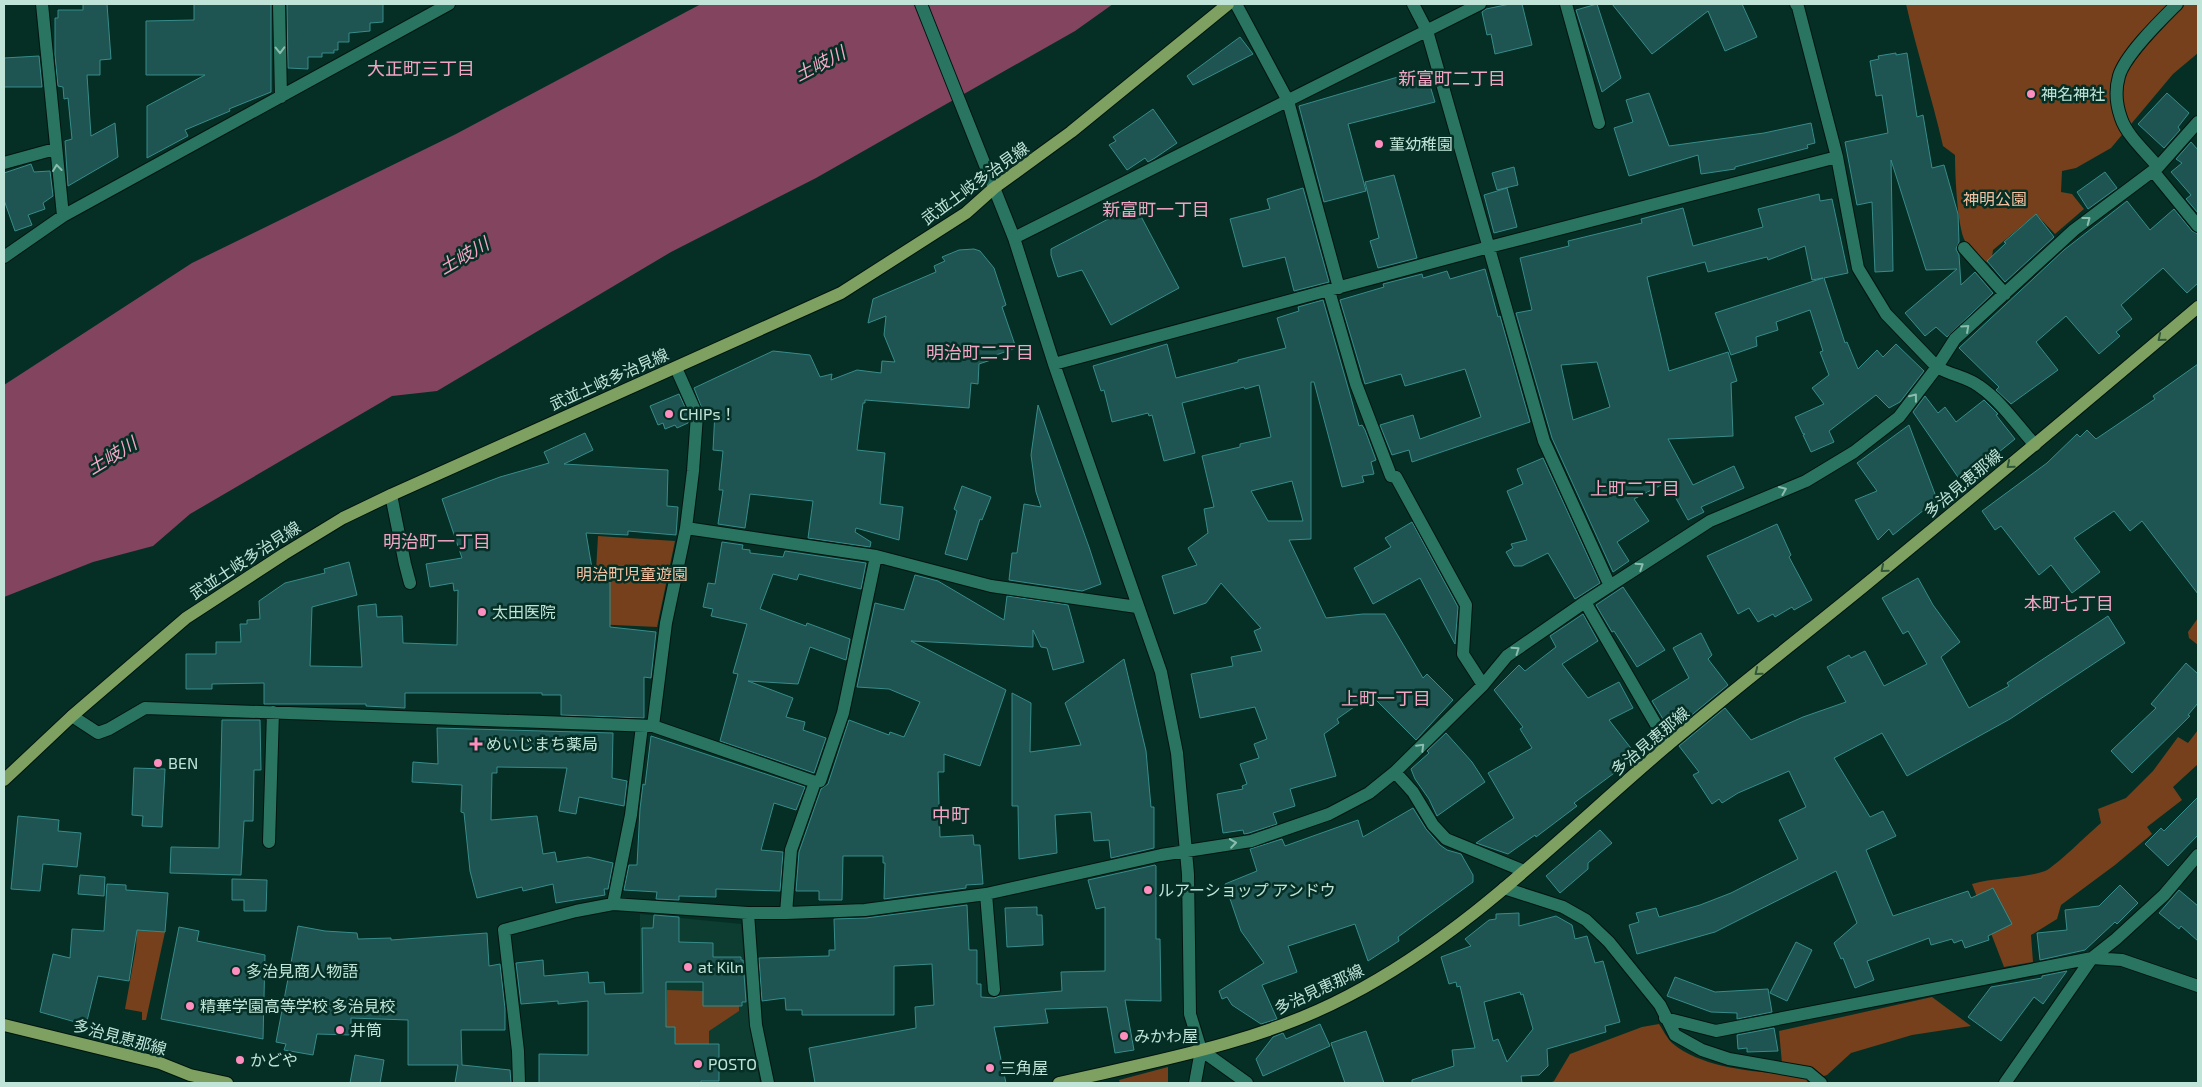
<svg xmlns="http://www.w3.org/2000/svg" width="2202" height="1087" viewBox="0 0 2202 1087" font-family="'Exo 2','Noto Sans JP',sans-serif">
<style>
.built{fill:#0d3c31}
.green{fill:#75401b}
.water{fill:#834460}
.building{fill:#1e5452;stroke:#378c8a;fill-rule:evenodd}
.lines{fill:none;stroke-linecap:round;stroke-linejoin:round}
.minor-casing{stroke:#01150f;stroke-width:14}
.major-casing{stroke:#01150f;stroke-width:14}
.minor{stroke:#297561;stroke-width:12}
.major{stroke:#7ea162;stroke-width:12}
.oneway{stroke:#8bbdae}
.oneway2{stroke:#2f573a}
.poi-dot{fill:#fd8ebf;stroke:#052f25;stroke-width:2}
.labels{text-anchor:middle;stroke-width:5;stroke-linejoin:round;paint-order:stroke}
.poi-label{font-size:16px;fill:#c0e4d8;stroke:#052f25;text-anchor:start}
.street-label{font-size:16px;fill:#c0e4d8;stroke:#052f25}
.park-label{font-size:16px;fill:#f7c2a2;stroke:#052f25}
.water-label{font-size:18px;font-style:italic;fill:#f4a7c7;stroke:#052f25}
.neighbourhood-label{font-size:18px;fill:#f2a4c4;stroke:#052f25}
.quarter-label{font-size:19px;fill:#f2a4c4;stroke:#052f25}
</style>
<rect width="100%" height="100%" fill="#052f25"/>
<!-- built -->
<path class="built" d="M640,914L741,924L750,1028L760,1083H640Z"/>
<!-- green -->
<path class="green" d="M1906,4H2198V53L2173,74L2111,148L2076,168L2062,171L2061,192L2072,194L2084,209L2055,234L2036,214L1993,250L1991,264C1981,260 1970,250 1965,241C1957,226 1955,172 1955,155L1943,146C1932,98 1917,52 1906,4Z
M598,536L675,541L657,627L593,624Z
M2198,618V645L2189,638L2188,632Z
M2198,730V764L2173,787L2182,800L2147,827L2152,834L2115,865L2061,905L2057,919L2031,935L2033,962L2004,967L1972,884C1996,877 2021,879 2045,871C2055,867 2090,832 2101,823L2098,809L2126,798L2153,771L2178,737L2188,743Z
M137,930L165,932L146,1020H142V1012L125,1009L136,948Z
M667,990L703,991V1006H739V1011L709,1031V1044H675L670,1027H666Z
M1932,997L1971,1026L1912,1035L1851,1053L1827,1075L1803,1083H1550L1554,1081L1570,1054L1642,1027L1659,1024C1663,1030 1667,1038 1672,1043C1701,1067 1747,1071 1783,1074L1779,1031Z
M1168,1067V1083H1120L1119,1080Z"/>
<!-- water -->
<path class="water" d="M701,4H1113L1075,31L816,178L671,252L437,391L392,396L190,514L153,546L93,562L4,597V385L192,263L456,134Z"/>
<!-- building -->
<path class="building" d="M83,4H107L111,59L100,60V75H87L91,136L115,123L118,157L68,186L65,141L72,139L68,98L64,99L63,87L58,86L55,55V18H58V10H83Z
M194,4H271V92L229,109L230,111L185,130L188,136L147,158V106L205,75H146V21L194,20Z
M287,4H383V22L370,23V31L349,33V42H338V50H334V53H322V57H308V69L288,68Z
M1510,4H1522L1532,45L1495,54L1491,34L1487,35L1482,12L1486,9Z
M1597,4L1621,78L1602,92L1576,10Z
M1612,4H1742L1757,37L1725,51L1708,11L1652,54Z
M1240,37L1253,54L1193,85L1187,76Z
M1896,53V55L1907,53L1917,117L1923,115L1932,168L1944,165L1958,214L1959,242L1956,249L1959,255L1961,285L1975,272L1993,293L1947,337L1936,327L1925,336L1905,313L1957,269L1926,270L1891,160L1893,271L1875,272L1872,202L1857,205L1845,142L1888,133L1882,95L1876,96L1870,61L1879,59L1878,56Z
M39,56L42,87H4V58Z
M1425,69L1435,102L1348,124L1366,191L1324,202L1299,106Z
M1649,93L1669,146L1764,133L1811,123L1815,143L1807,145L1808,148L1735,167V169L1701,174L1698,155L1629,176L1614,128L1633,122L1626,100Z
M2167,93L2189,113L2178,127L2180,130L2164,148L2138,124Z
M1153,109L1177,143L1155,158L1148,162L1145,158L1127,170L1109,145L1116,141L1113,137Z
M2191,142L2198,150V213L2186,199L2191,195L2171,172L2182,163L2176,159Z
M31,164L34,172L50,171L53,196L43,203L45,209L28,215L32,225L15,231L4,200V173Z
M1514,167L1518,185L1497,190L1492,173Z
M2105,172L2117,188L2088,209L2077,192Z
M1394,175L1417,258L1378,268L1370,241L1379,238L1365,182Z
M1303,188L1329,282L1294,291L1285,257L1243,267L1230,219L1270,209L1267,199Z
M1507,188L1517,227L1494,233L1484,195Z
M1819,194L1820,201L1832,199L1848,273L1824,278L1845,343L1847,342L1858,369L1877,350L1883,357L1896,344L1924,371L1900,402L1889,408L1876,395L1829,431L1834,442L1811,452L1803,435L1805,434H1803L1795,417L1824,404L1812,388L1829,375L1820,352L1823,351L1810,310L1776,322L1778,330L1756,337L1757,346L1731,355L1715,313L1823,278L1812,280L1805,246L1768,260L1767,257L1708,272L1705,262L1647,277L1669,371L1728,352L1737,381L1731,383L1733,436L1668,439L1693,485L1734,466L1744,488L1701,507L1704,512L1688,520L1667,482L1634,499L1649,521L1617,542L1629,561L1613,572L1552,438L1516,313L1532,310L1520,258L1569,246L1568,241L1642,223L1641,219L1683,208L1693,246L1763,227L1758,209ZM1597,362L1610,407L1573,420L1561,365Z
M2127,201L2150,230L2174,209L2192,231L2198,234V283L2187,293L2163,268L2121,305L2132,319L2116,332L2120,336L2099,354L2066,316L2036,342L2058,370L2011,404L1996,390L1999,387L1959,348L2064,250Z
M1135,205L1179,288L1111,325L1082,270L1058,277L1051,255V249Z
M2036,214L2054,237L2005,282L1987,261L2006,243L2004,242Z
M974,249L980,251L994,268L1006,305L1002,307L1016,348L996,355L997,358L979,364L978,384L971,383L969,408L865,400V403H863L857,450L885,453L880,504L903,507L899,540L856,528L855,532L871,542L870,547L808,538L813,501L750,494L745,528L718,524L723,490H719L723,451L713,450L715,411L705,416L694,388L773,351L810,355L820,377L832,374L831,380L857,370L881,373L882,361L895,362L884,335L886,316L868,323L873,299L936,272L934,266L945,261L942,257L959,250Z
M1485,269L1498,317L1500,316L1530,422L1412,462L1409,450L1392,455L1380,425L1413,415L1420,439L1481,417L1465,369L1405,386L1401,374L1365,384L1340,300L1384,287L1383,284L1422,274L1423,278L1447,271L1450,279Z
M1323,300L1359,426L1362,425L1365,430L1376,460L1371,462L1374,474L1362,476L1364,482L1342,487L1314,382H1311V539L1289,540L1326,618L1363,614H1385L1423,678L1427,674L1453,700L1416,740L1371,695L1337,719L1339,723L1324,734L1336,776L1290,789L1295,806L1273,813L1277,824L1249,833L1244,834L1243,830L1223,833L1217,794L1243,789L1242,786L1247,784L1240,764L1259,758L1254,744L1267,739L1255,707L1200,718L1191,674L1233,666L1231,657L1262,651L1254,631L1261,628L1221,583L1206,603L1174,614L1162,576L1197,565L1188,548L1208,533L1204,509L1214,507L1202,456L1240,447V444L1271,437L1259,385L1245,389L1244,387L1182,403L1195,453L1164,461L1152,415L1149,416L1148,413L1112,422L1104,390L1101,391L1093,366L1167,344L1176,378L1238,362V360L1286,348L1277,318L1299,311L1298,307ZM1292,481L1303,521H1268L1251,491Z
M2198,364V594L2142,521L2130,531L2114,511L2074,538L2100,572L2072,593L2051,565L2039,575L2001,526L1995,530L1982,511L2047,463L2077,434L2080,437L2087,430L2096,439L2155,399L2153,396Z
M679,394L689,416L688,423L677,428L675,425L665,429L663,423L658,425L650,406Z
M1925,396L1938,413L1945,407L1956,422L1984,400L1998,414L1996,415L2015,439L1983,465L1981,462L1960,480L1913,412Z
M1038,405L1089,547L1101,584L1082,591L1009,580L1012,553H1017L1024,504L1041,507L1036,492L1031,455Z
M1909,425L1938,502L1930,505L1893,535L1889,529L1878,540L1855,500L1877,491L1857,463Z
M585,433L593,450L564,464L668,470L667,506L678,507L676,535L628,531V535L586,533L594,580H610V627L656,632L651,678L644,677V718L561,715V695H542V693H405V708L366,706V704H264V683L212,684V689H186V654H216V642H241L240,624H247V620L260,619L259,601L285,583L325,573L324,569L349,562L357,595L312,607L310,666L362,667L358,606L376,604L377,617L402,616L403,643L457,645L458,590L454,591L453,583L430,587L426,564L462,558L442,499L500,477L549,463L544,452Z
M1543,458L1600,583L1575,599L1548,553L1522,566H1514L1506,552L1513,548L1511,544L1527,540L1507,491L1523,484L1517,469Z
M962,486L991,497L982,520L980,519L967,560L945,554L957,511L954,509Z
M1412,522L1458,607L1455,644L1420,578L1373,604L1354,568L1391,547L1385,538Z
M1777,524L1791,555L1789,557L1812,600L1794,610L1792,607L1775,617L1773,614L1758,622L1749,608L1738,614L1707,556Z
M722,542L743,545L742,549L750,550V553L783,557L785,551L866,563L861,589L799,574L797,580L773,574L760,609L806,626L807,623L850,639L846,660L810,647L798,684L748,681L793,698L786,717L805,722L803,730L826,738L814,773L720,741L738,674L733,673L747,624L711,616L713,609L703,607L708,583L715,584Z
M915,575L938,581L1004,620L1007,596L1068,605L1084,662L1053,670L1047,648L1041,647L1033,630V647L911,641L1006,690L980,766L944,754V772H938L940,837L973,835L974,845H980L983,884L966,885V888L884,899L885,863H883V856H843L842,900H819V891H796L799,852L821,789L828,784L849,720L889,735L890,732L904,737L920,702L889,689L857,687L875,603L904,610Z
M1918,578L1933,605L1960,642L1941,657L1969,708L2009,686L2007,683L2108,616L2125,643L2010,719L1907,776L1882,733L1834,758L1870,817L1883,811L1896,836L1866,850L1893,916L1968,891L1971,898L1993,888L2012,924L1988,936L1989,940L1965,948L1962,940L1954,943L1952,939L1931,945L1929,938L1867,961L1874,980L1855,988L1843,958L1841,959L1834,943L1857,923L1836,871L1715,932L1637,954L1629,925L1639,922L1636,913L1656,908L1659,917L1700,905L1731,893L1798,859L1779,820L1806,807L1789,771L1738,793L1722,803L1719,799L1712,804L1693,775L1699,772L1679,746L1725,708L1751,740L1803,717L1846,702L1827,667L1849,655L1851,658L1865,651L1884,686L1927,664L1908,631L1903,634L1882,598Z
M1623,587L1665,650L1637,667L1614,631L1612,632L1596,605Z
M1583,614L1598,641L1562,664L1588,698L1619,682L1633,708L1609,720L1637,756L1574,803L1577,806L1536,837L1535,835L1508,854L1476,843L1514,818L1488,773L1532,748L1520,729L1523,727L1494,690L1519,665L1525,671L1556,647L1550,636Z
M1701,633L1712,655L1708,659L1728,685L1671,732L1652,701L1689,678L1673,648Z
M1124,659L1146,751L1151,807H1154V848L1111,858L1109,840L1094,841L1091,812L1055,815L1057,853L1019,859L1018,806H1012V693L1031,703L1030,752L1081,745L1065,703Z
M2186,663L2198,674V703L2188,715L2190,716L2132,773L2111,751L2156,708L2151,704Z
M222,720H260L261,770H254L253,821H244L241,875L170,873L171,847L219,848Z
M437,728L613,733L612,778L627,781L624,806L579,797L576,814L559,811L567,768L497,767V773H492L491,820L537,816L543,854L555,852L557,862L588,857L613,863L608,889H604L605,895L556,903L553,884L523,891L522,887L477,898L470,871L464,813L461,812L462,785L412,782L413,762L438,764Z
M1446,733L1472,762L1485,782L1437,816L1429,799L1415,779L1411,769L1429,753L1427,751Z
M651,736L805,787L796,810L774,803L761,850L783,852L780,891L716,889V897L679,896V900L656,899L657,892L624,890L629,865H637L640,809L643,784L645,785Z
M134,768L165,769L162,827L142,826L143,816L132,815Z
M2198,797V835L2168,866L2145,844L2161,828L2164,831Z
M1413,808L1426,829L1440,845L1447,850L1461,854L1473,875V882L1398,937L1399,941L1368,961L1355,924L1288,946L1297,972L1262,985L1277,1019L1261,1024L1232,1005L1227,997L1222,999L1219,991L1264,963L1241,931L1225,884L1257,871L1250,849L1282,839L1285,846L1358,820L1363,837Z
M18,816L59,820L58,831L81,833L77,867L43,864L40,891L11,889Z
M1600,830L1612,843L1588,863V869L1560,893L1546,876Z
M1155,865L1156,866V939H1160L1161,1001L1125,1000L1134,1050L1115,1053L1107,1007L1045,1009L1048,1023L994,1027L1006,1083H815L809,1048L916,1028L915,1007L934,1005L932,964L894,966V1015H802V1010H786L785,998L762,1001L759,958L829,956V950H835L834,919L866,918L967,905L969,950H977V984H981V997L994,998L1000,996L1062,991L1061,972L1105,971V907L1096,909L1088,880Z
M80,875L105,877L104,896L78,894Z
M232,879L267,880L266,911H244V900H232Z
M107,884L126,885V890L168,893L165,932L137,930L129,981L98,976L86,1025L40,1012L53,954L70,958L72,929L104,931Z
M2120,885L2138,903L2117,924L2115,922L2085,950L2040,960L2037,933L2067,930L2065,910L2099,906Z
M2179,890L2198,906V941L2181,926L2179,929L2159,913Z
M1037,907V915H1042L1043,945L1007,947L1005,908Z
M1519,913V926L1556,916L1572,925L1575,939L1587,936L1595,963L1603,961L1620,1022L1605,1026L1606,1032L1547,1049L1548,1066L1539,1075L1521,1076L1522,1083H1412V1080L1454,1066L1452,1050L1475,1048L1460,986L1457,987L1456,982L1449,984L1441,957L1471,946L1465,939L1489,920L1496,919V914ZM1520,992L1521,995L1523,994L1533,1029L1507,1062L1498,1039L1493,1041L1484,1002Z
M654,915L679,917V942L713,943V957H741V960H743L746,1002H742V1006H703V982H666V1027H675V1044H719V1081H701V1083H539V1054L588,1055V1001L558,1004V1001L521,1004L516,963L543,960L544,976L588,972L589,983L604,982L605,994L643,993L642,928H653Z
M298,926L325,931L357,933L358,939L391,938V940L487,933L489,966L500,964L505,1009V1030H461L462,1065L510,1070L511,1083H455L458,1065H408V1020L351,1018V1035L317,1034L313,1055L284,1050L286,1044L276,1042Z
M179,927L199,931L197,941L265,955L263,1039L161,1019Z
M1796,942L1812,950L1787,1001L1770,993Z
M2067,971L2043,1004L2034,997L2001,1041L1968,1017L1991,987L2042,978V976Z
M1675,977L1715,992L1768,989L1772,1012L1737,1019V1013L1711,1012L1667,996Z
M1320,1024L1330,1046L1263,1076L1256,1059L1273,1037L1283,1033L1286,1039Z
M1774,1028L1778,1051L1747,1052V1048L1738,1049L1737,1035Z
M1366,1031L1384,1083H1345L1331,1043Z
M355,1055L384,1060L380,1083H350Z"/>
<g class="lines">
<defs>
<path id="minor" d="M42,4L63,216
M279,4L281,97
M921,4L1014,238L1054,364L1161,672L1177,753L1188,874L1190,1014L1201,1050L1195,1083
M1236,4L1288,101L1339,288
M1413,4L1427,31L1544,441L1610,586
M1566,4L1599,123
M1796,4L1798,7L1837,157L1858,268L1886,314L1937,367C1950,375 1967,377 1979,386C2001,401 2017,425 2035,445
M4,163L55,149
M2158,167C2146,152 2127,136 2121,118C2116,104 2115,90 2119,76C2125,55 2161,20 2177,4
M2153,171L2198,226
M1014,238L1480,4
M1964,248L2005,294
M4,257L63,216L449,4
M1329,291L1356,384L1391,476L1396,477L1466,605L1463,654L1483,685
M1054,364L1489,247L1837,157
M391,495L405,564L410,583
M686,528L876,556L991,586L1137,607
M1585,602L1668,745
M72,716L98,733L109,729L145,708L653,726L815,782
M653,726L666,623L686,528L693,471L697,415L676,368
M1395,772L1413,792L1433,825L1446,839L1524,871
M269,842L273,712
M1504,888L1563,907L1586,920L1609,942L1660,1005L1675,1035L1702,1050L1729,1059L1809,1073L1821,1083
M986,894L994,990
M613,904L631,815L642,726
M748,913L756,1025L768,1083
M786,913L791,850L815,782L820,781L843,713L876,556
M1665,1018L1716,1031L2092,958L2122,960L2198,986
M1201,1050L1247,1083
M519,1083L518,1051L504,930L576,911L613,904L748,913H786L865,910L986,894L1161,855L1251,841L1329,814L1369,793L1395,772L1483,685L1507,656L1585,602L1710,521L1806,481L1854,452L1899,417L1937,367L1955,339L2074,230L2158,167L2198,122
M2005,1083L2092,958L2116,939L2164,895L2198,855"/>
<path id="major" d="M4,780L72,716L186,618L284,554L343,518L391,495L841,293L966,213L994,188L1071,132L1228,4
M4,1025L160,1063L190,1075L227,1083
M1059,1083C1156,1061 1259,1043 1348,996C1468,934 1565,832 1668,745C1732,691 1799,639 1864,586C1976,494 2087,401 2198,307"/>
</defs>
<!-- minor casing -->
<use href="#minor" class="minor-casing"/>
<!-- major casing -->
<use href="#major" class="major-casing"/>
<!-- minor -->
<use href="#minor" class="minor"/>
<!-- major -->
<use href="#major" class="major"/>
</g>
<!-- one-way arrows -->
<defs><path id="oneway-chevron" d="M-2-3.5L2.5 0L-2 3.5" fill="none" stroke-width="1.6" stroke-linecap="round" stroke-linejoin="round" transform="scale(1.25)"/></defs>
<g class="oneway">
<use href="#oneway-chevron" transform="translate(280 50) rotate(89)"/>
<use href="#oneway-chevron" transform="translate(57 168) rotate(-97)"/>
<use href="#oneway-chevron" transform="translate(2087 220) rotate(-37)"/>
<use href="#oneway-chevron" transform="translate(1966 328) rotate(-42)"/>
<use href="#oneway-chevron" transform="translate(1914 397) rotate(-52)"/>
<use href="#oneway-chevron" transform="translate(1783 490) rotate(-23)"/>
<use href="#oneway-chevron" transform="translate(1640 566) rotate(-33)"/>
<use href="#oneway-chevron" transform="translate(1516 650) rotate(-35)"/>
<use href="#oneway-chevron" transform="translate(1421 747) rotate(-45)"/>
<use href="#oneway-chevron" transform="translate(1233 843) rotate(-8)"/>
</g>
<g class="oneway2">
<use href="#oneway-chevron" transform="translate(2161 338) rotate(140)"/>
<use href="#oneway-chevron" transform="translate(2010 465) rotate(140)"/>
<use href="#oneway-chevron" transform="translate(1884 569) rotate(140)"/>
<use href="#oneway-chevron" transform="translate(1758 672) rotate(141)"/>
</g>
<!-- markers -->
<g class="poi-dot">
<circle cx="2031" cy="94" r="5"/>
<circle cx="1379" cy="144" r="5"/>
<circle cx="669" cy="414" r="5"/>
<circle cx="482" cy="612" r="5"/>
<path d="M473.5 736.5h5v5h5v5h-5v5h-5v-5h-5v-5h5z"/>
<circle cx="158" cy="763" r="5"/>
<circle cx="1148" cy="890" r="5"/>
<circle cx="688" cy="967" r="5"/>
<circle cx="236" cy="971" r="5"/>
<circle cx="190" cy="1006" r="5"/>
<circle cx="340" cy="1030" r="5"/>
<circle cx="1124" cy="1036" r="5"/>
<circle cx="240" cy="1060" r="5"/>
<circle cx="698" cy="1064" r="5"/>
<circle cx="990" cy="1068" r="5"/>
</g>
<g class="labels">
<!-- poi labels -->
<g class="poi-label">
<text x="2041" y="100">神名神社</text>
<text x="1389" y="150">菫幼稚園</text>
<text x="679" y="420">CHIPs！</text>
<text x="492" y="618">太田医院</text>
<text x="486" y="750">めいじまち薬局</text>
<text x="168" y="769">BEN</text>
<text x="1158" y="896">ルアーショップ アンドウ</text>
<text x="698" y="973">at Kiln</text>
<text x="246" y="977">多治見商人物語</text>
<text x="200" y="1012">精華学園高等学校 多治見校</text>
<text x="350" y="1036">井筒</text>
<text x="1134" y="1042">みかわ屋</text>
<text x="250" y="1066">かどや</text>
<text x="708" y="1070">POSTO</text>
<text x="1000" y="1074">三角屋</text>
</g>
<!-- street labels -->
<g class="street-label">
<text transform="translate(975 183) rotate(-36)" y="6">武並土岐多治見線</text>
<text transform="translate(609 379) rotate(-24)" y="6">武並土岐多治見線</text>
<text transform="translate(1963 483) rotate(-40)" y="6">多治見恵那線</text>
<text transform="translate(245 560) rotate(-33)" y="6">武並土岐多治見線</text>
<text transform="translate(1650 741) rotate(-40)" y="6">多治見恵那線</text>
<text transform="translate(1319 989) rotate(-25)" y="6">多治見恵那線</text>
<text transform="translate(120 1037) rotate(15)" y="6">多治見恵那線</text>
</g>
<!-- park labels -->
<g class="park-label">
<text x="1995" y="205">神明公園</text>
<text x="632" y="580">明治町児童遊園</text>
</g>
<!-- water labels -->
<g class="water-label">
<text transform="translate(820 64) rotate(-27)" y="6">土岐川</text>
<text transform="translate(464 256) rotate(-30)" y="6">土岐川</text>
<text transform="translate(112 456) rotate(-31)" y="6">土岐川</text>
</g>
<!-- neighbourhood labels -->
<g class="neighbourhood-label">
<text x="421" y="75">大正町三丁目</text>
<text x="1452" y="85">新富町二丁目</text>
<text x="1156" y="216">新富町一丁目</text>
<text x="980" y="359">明治町二丁目</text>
<text x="1635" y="495">上町二丁目</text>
<text x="437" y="548">明治町一丁目</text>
<text x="2069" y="610">本町七丁目</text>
<text x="1386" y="705">上町一丁目</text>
</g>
<!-- quarter labels -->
<g class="quarter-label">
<text x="951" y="822">中町</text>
</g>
</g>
<!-- border -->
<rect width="2202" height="1087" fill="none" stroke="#c0e4d8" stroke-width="10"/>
</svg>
